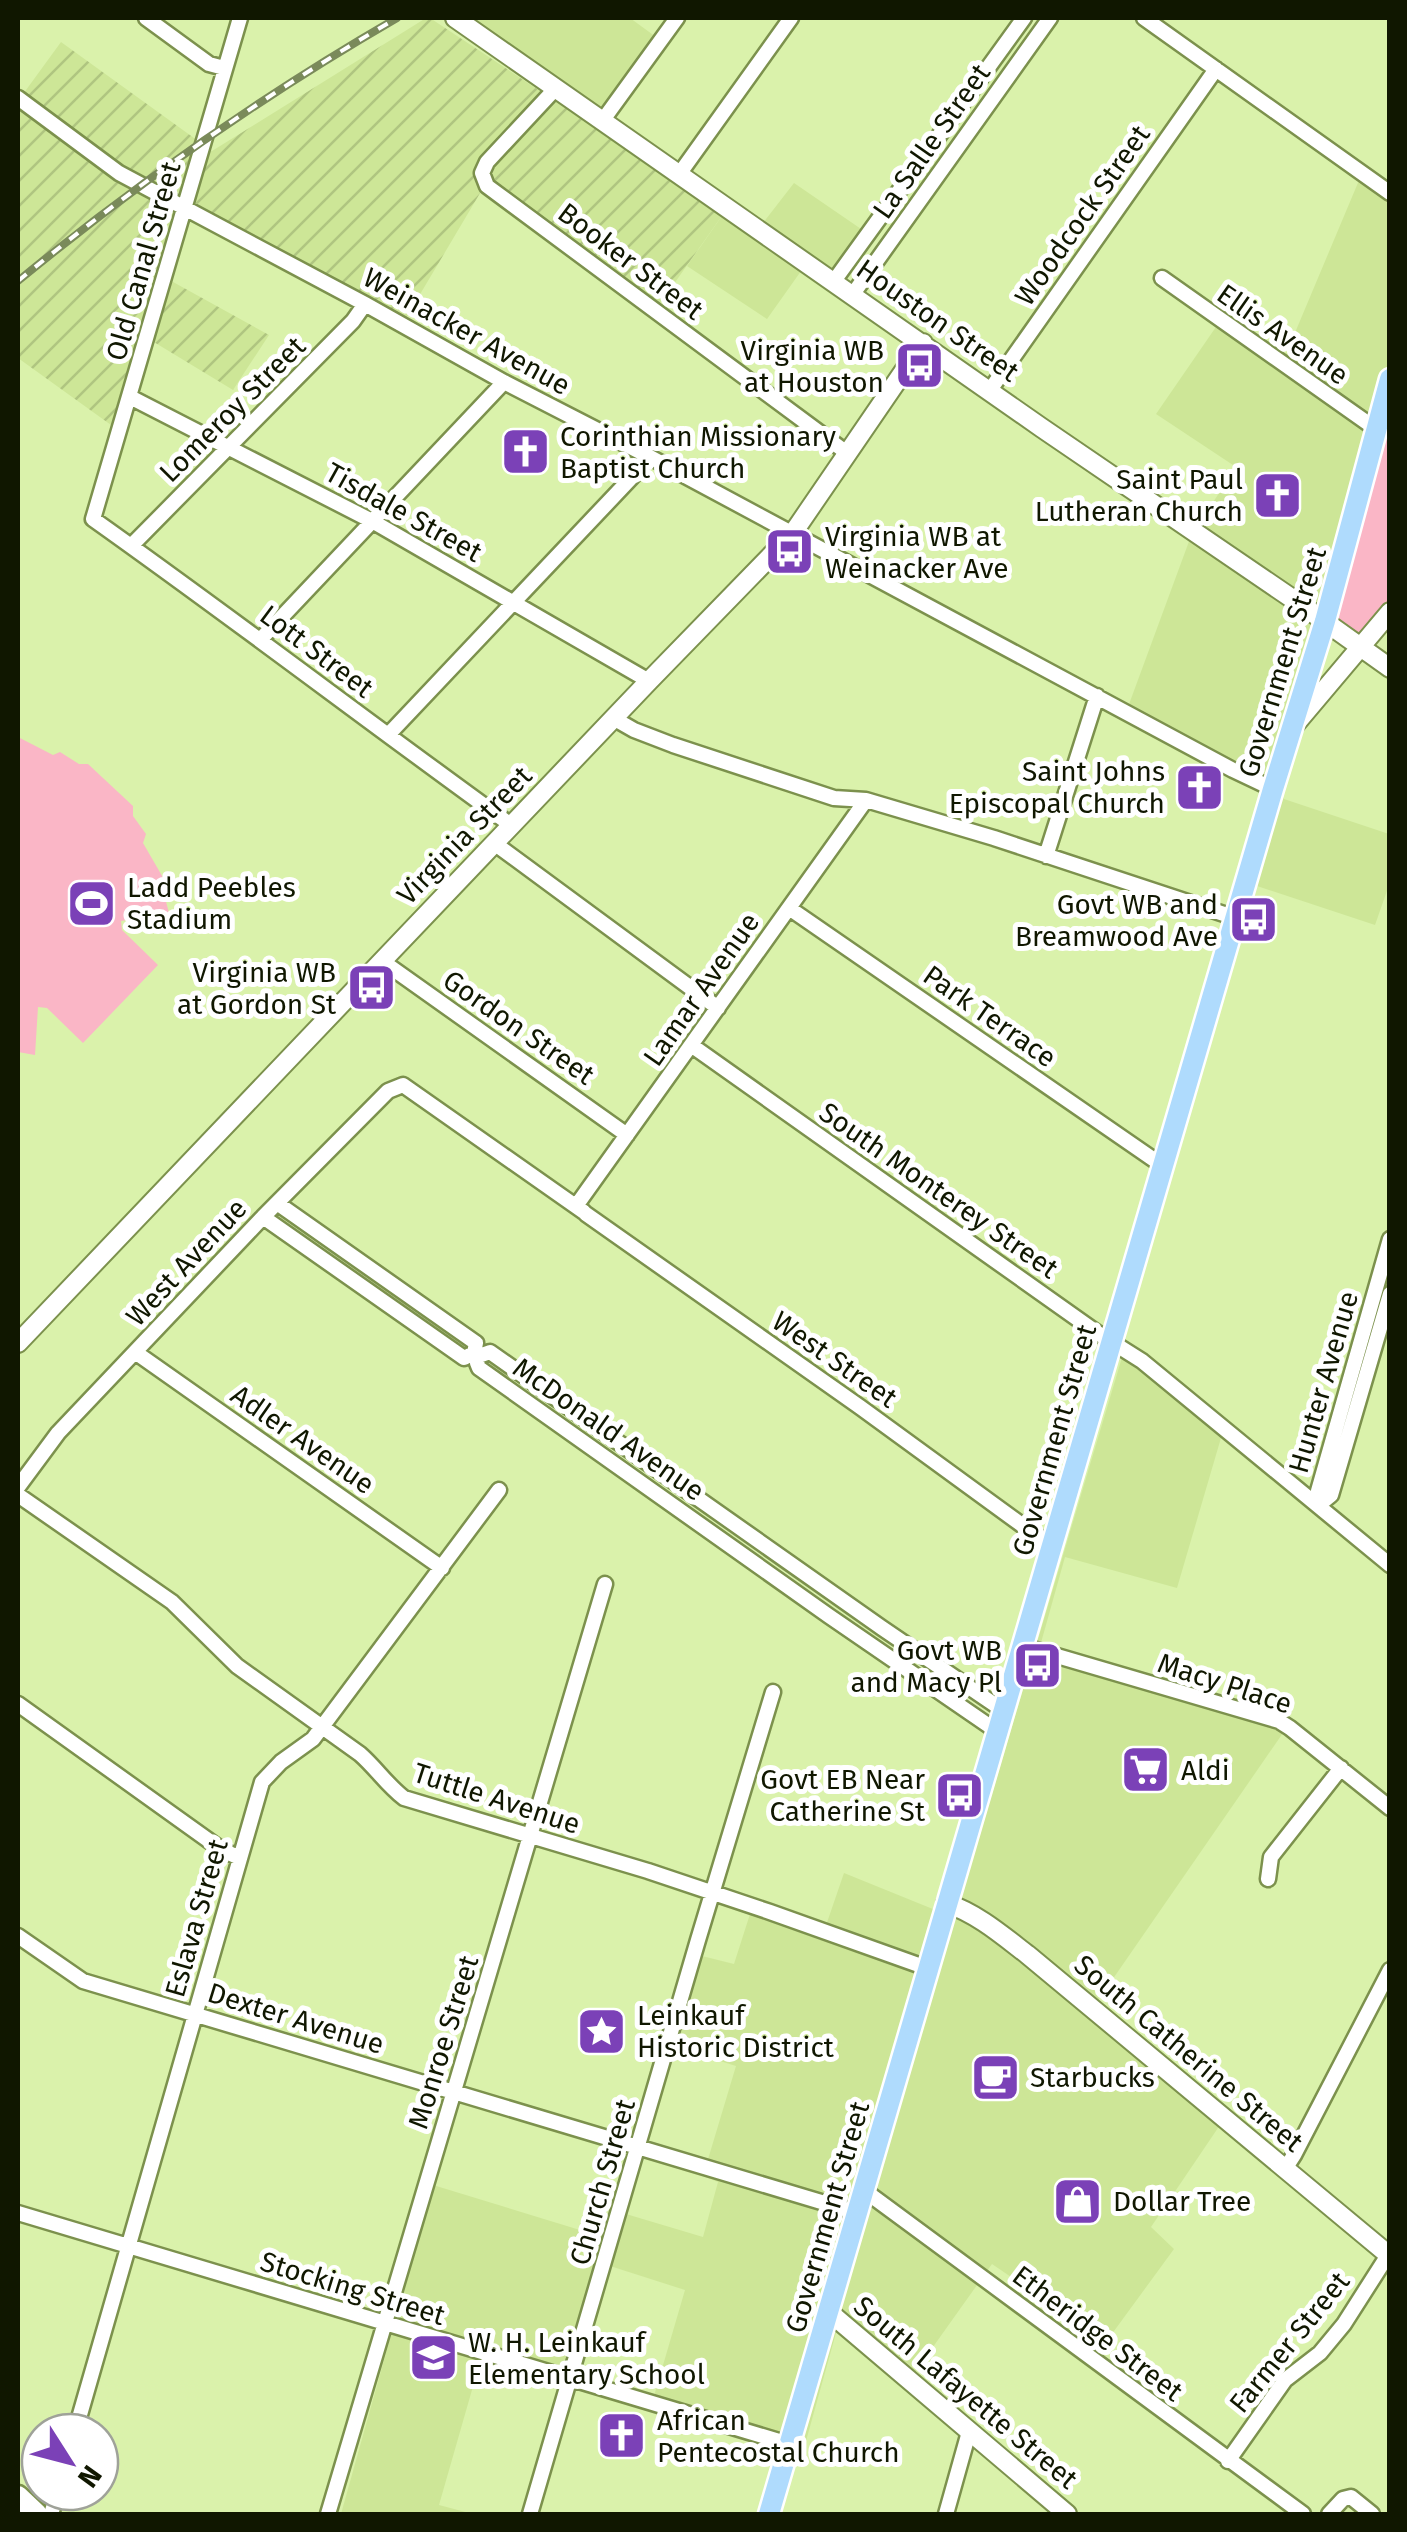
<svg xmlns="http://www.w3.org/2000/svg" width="1407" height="2532" viewBox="0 0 1407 2532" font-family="'Fira Sans',sans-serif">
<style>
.built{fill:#cde697}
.industrial{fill:url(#industrial-furrows)}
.park{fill:#fab6c6}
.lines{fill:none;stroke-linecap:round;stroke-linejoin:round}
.minor-casing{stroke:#7c914d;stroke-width:19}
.tertiary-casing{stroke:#7c914d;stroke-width:22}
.secondary-casing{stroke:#7c914d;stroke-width:25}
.primary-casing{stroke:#fff;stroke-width:25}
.minor{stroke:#fff;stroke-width:14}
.tertiary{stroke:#fff;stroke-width:18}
.secondary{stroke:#fff;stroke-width:20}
.primary{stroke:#afdbfd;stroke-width:20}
.rail-casing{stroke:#7a8a5a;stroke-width:8}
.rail{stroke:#fff;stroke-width:4;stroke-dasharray:11;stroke-linecap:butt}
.labels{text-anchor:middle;stroke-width:10;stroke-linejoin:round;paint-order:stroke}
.street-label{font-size:28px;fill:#101700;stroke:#fff}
.poi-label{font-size:28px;fill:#101700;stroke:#fff;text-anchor:start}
</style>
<defs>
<pattern id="industrial-furrows" width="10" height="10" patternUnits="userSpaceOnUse" patternTransform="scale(2.5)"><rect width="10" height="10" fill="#cde697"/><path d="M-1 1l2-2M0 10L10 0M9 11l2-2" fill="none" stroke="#afc580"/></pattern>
</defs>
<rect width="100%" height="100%" fill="#daf2ab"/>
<!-- built -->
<path class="built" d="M467,18H630L656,37L601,110Z
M1360,178L1389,198V378L1381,375L1273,773L1284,799L1389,834V885L1375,925L1239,880L1269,781L1230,763L1128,707L1191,536L1236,467L1156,414L1218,324L1281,366Z
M794,183L864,231L834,273L811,257L767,319L687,266L724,213L756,232Z
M1123,1354L1223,1431L1177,1588L1065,1557L1037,1657L1285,1730L1090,2012L1222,2122L1151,2227L1174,2249L1106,2342L992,2264L913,2375L841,2315L806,2441L654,2396L685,2290L610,2266L626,2214L703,2237L718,2182L703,2176L736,2066L675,2047L702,1956L734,1964L750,1914L821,1940L844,1873L955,1918Z
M433,2185L606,2238L567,2371L484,2348L439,2505L473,2514H341Z"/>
<!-- industrial -->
<path class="industrial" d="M426,18H430L724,213L659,305L489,178L406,318L180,198L155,272L269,335L233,390L139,333L111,425L18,358V101L61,42L212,151Z"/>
<!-- park -->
<path class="park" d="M1389,379V612L1360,647L1325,621Z
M18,737L53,755L60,752L79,764H88L133,806V816L146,834L143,843L165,881L164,882L168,892L164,894L169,913L121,921L122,930L158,965L83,1043L47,1008L38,1007L35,1055L18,1052Z"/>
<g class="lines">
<defs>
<path id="minor" d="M146,18L209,64L224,68
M240,18L93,519C234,619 371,724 511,825
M1144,18L1390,193
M556,88L487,162L482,173L487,186L847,453
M18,98L119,173L365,304L504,382L648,456L1233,770L1273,789
M603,120L677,18
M680,173L791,18
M1162,278L1376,429
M834,281L1024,18
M853,294L1050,18
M990,390L1216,69
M130,397L372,521L649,681
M131,546L353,321L365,304
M260,640L504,382
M613,718L634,730L673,745L834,798L866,800L994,838L1236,918
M388,735L633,476L648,456
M494,843L718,1008
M1046,856L1097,696
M789,908L1163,1166
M382,961L627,1135
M691,1045L1096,1332L1142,1361L1390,1565
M576,1206L866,800
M586,1214L860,1407L1052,1547
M263,1217L464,1358L474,1353L476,1343L277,1203
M135,1352L442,1568
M18,1487L58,1433L263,1217L388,1091L403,1085L584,1212
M18,1495L172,1602L237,1666L360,1754C376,1768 387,1785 404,1798L648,1871L770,1912L927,1968
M1323,1500L1318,1491L1390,1239
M1320,1504L1331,1495L1390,1294
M1023,1646L1279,1721L1290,1728L1390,1808
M18,1704L222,1850L240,1858
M998,1732L829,1616L479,1368L477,1363L479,1356L490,1352L882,1628L1004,1711
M1268,1879L1271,1857L1341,1768
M18,1936L83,1981L858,2213
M1285,2169L1294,2155L1390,1970
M865,2191L1303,2514
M18,2213L789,2444
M75,2432L262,1782L281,1762L313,1739L499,1490
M1228,2461L1285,2380L1320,2353L1344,2324L1388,2255
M51,2514L58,2492
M328,2514L605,1584
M530,2514L698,1940L773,1692
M946,2514L969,2432
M1329,2514L1343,2499L1351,2497L1372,2514"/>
<path id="tertiary" d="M455,18L1042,428L1303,606L1390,668
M1293,727L1390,612
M18,1343L649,681L793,533L923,343
M946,1903C978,1914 1002,1935 1028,1955L1390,2256
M829,2312L1067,2514"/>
<path id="secondary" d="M18,2496L37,2514"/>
<path id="primary" d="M769,2514L1273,789L1325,621L1390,379"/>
</defs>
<!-- minor casing -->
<use href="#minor" class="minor-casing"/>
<!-- tertiary casing -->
<use href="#tertiary" class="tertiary-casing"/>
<!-- secondary casing -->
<use href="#secondary" class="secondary-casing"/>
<!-- primary casing -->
<use href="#primary" class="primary-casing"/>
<!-- minor -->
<use href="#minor" class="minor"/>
<!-- tertiary -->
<use href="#tertiary" class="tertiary"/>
<!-- secondary -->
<use href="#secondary" class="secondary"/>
<!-- primary -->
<use href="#primary" class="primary"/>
<defs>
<path id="rail" d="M18,281C136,184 264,95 397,18"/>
</defs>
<!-- rail casing -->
<use href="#rail" class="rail-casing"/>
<!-- rail -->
<use href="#rail" class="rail"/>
</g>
<!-- icons -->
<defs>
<symbol id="bus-square" viewBox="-11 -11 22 22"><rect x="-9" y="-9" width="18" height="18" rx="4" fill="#7b41b7" stroke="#fff"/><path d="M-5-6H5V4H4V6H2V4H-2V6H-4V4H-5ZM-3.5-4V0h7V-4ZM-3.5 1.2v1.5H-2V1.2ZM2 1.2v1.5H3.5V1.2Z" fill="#fff"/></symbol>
<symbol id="church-square" viewBox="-11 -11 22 22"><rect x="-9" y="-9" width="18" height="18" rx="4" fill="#7b41b7" stroke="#fff"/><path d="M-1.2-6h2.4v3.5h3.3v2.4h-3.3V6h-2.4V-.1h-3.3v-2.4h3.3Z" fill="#fff"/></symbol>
<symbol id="stadium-square" viewBox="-11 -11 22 22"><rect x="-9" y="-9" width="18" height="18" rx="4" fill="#7b41b7" stroke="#fff"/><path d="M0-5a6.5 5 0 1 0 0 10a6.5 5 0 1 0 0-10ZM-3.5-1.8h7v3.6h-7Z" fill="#fff"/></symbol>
<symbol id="supermarket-square" viewBox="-11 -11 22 22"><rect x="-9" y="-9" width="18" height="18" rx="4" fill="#7b41b7" stroke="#fff"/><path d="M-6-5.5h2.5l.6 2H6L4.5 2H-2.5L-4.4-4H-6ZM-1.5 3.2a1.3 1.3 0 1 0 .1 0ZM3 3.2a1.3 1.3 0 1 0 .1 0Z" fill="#fff"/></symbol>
<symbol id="sight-square" viewBox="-11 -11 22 22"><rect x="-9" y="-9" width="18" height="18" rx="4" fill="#7b41b7" stroke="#fff"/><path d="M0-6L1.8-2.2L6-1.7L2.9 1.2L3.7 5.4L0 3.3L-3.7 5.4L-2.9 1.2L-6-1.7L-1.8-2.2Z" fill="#fff"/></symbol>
<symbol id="cafe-square" viewBox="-11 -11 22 22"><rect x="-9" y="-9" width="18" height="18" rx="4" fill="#7b41b7" stroke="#fff"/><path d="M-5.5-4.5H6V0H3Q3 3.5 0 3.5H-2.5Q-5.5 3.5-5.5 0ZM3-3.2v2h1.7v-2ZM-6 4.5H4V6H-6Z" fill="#fff"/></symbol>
<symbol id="shop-square" viewBox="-11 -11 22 22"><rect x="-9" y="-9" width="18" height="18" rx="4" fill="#7b41b7" stroke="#fff"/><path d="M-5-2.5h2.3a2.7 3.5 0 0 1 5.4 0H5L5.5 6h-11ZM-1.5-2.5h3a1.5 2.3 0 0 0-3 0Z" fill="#fff"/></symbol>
<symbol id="school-square" viewBox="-11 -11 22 22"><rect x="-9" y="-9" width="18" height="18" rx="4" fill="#7b41b7" stroke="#fff"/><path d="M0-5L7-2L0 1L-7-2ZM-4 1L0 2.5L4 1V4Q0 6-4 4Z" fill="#fff"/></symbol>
</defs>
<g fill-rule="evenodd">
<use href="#bus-square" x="892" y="338" width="55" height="55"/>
<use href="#church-square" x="498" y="424" width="55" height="55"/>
<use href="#church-square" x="1250" y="468" width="55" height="55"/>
<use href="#bus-square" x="762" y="524" width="55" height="55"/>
<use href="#church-square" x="1172" y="760" width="55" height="55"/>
<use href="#stadium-square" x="64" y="876" width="55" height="55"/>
<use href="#bus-square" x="1226" y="892" width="55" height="55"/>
<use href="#bus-square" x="344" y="960" width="55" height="55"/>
<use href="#bus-square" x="1010" y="1638" width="55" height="55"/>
<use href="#supermarket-square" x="1118" y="1742" width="55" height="55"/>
<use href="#bus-square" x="932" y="1768" width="55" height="55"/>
<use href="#sight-square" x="574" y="2004" width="55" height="55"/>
<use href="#cafe-square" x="968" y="2050" width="55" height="55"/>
<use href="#shop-square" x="1050" y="2174" width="55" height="55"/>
<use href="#school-square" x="406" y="2330" width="55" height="55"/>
<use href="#church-square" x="594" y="2408" width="55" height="55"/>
</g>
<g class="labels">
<!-- street labels -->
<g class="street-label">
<text transform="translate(931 141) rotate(-55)" y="10">La Salle Street</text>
<text transform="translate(1082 215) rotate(-55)" y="10">Woodcock Street</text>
<text transform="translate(143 261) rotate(-74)" y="10">Old Canal Street</text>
<text transform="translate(631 261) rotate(37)" y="10">Booker Street</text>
<text transform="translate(938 320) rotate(35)" y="10">Houston Street</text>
<text transform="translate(467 331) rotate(29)" y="10">Weinacker Avenue</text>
<text transform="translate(1283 334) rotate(35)" y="10">Ellis Avenue</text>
<text transform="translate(232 409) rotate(-45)" y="10">Lomeroy Street</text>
<text transform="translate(404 512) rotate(29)" y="10">Tisdale Street</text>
<text transform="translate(317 651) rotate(37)" y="10">Lott Street</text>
<text transform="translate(1282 662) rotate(-73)" y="10">Government Street</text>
<text transform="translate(464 835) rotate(-46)" y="10">Virginia Street</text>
<text transform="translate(701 989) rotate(-55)" y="10">Lamar Avenue</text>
<text transform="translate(990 1016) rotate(35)" y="10">Park Terrace</text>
<text transform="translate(519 1027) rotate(35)" y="10">Gordon Street</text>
<text transform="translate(939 1190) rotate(35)" y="10">South Monterey Street</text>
<text transform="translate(186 1262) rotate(-47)" y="10">West Avenue</text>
<text transform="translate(835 1359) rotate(35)" y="10">West Street</text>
<text transform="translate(1323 1382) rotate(-74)" y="10">Hunter Avenue</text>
<text transform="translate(609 1429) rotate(35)" y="10">McDonald Avenue</text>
<text transform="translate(303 1439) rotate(35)" y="10">Adler Avenue</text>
<text transform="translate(1054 1440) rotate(-74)" y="10">Government Street</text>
<text transform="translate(1225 1683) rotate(18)" y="10">Macy Place</text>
<text transform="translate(497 1798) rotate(18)" y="10">Tuttle Avenue</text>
<text transform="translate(196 1918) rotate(-74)" y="10">Eslava Street</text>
<text transform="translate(296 2018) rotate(17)" y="10">Dexter Avenue</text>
<text transform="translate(443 2042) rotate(-73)" y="10">Monroe Street</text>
<text transform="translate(1189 2053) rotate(40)" y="10">South Catherine Street</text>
<text transform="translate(602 2182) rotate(-74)" y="10">Church Street</text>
<text transform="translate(827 2217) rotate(-74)" y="10">Government Street</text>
<text transform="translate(353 2288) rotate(17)" y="10">Stocking Street</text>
<text transform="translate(1098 2333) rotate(37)" y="10">Etheridge Street</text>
<text transform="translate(1289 2342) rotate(-51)" y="10">Farmer Street</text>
<text transform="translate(966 2392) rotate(40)" y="10">South Lafayette Street</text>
</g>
<!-- poi labels -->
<g class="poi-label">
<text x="884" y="360" text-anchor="end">Virginia WB<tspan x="884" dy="32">at Houston</tspan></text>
<text x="560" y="446">Corinthian Missionary<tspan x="560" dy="32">Baptist Church</tspan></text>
<text x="1243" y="489" text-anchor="end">Saint Paul<tspan x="1243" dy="32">Lutheran Church</tspan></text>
<text x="825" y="546">Virginia WB at<tspan x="825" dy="32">Weinacker Ave</tspan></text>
<text x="1165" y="781" text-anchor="end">Saint Johns<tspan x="1165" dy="32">Episcopal Church</tspan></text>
<text x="127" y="897">Ladd Peebles<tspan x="127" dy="32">Stadium</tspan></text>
<text x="1218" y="914" text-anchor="end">Govt WB and<tspan x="1218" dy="32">Breamwood Ave</tspan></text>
<text x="336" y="982" text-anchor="end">Virginia WB<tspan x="336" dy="32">at Gordon St</tspan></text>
<text x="1002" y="1660" text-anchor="end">Govt WB<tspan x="1002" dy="32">and Macy Pl</tspan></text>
<text x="1181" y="1780">Aldi</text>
<text x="925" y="1789" text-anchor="end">Govt EB Near<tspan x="925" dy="32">Catherine St</tspan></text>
<text x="637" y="2025">Leinkauf<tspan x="637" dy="32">Historic District</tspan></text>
<text x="1030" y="2087">Starbucks</text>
<text x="1113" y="2211">Dollar Tree</text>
<text x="468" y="2352">W. H. Leinkauf<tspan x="468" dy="32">Elementary School</tspan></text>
<text x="657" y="2430">African<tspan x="657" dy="32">Pentecostal Church</tspan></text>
</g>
</g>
<!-- border -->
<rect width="1407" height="2532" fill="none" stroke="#101700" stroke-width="40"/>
<!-- north arrow -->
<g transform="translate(70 2462) rotate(126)"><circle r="48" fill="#ffffff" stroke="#9fa299" stroke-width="2.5"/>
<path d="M0-8L18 38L0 25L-18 38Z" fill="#7b41b7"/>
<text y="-15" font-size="28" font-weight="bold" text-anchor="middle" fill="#101700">N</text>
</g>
</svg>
